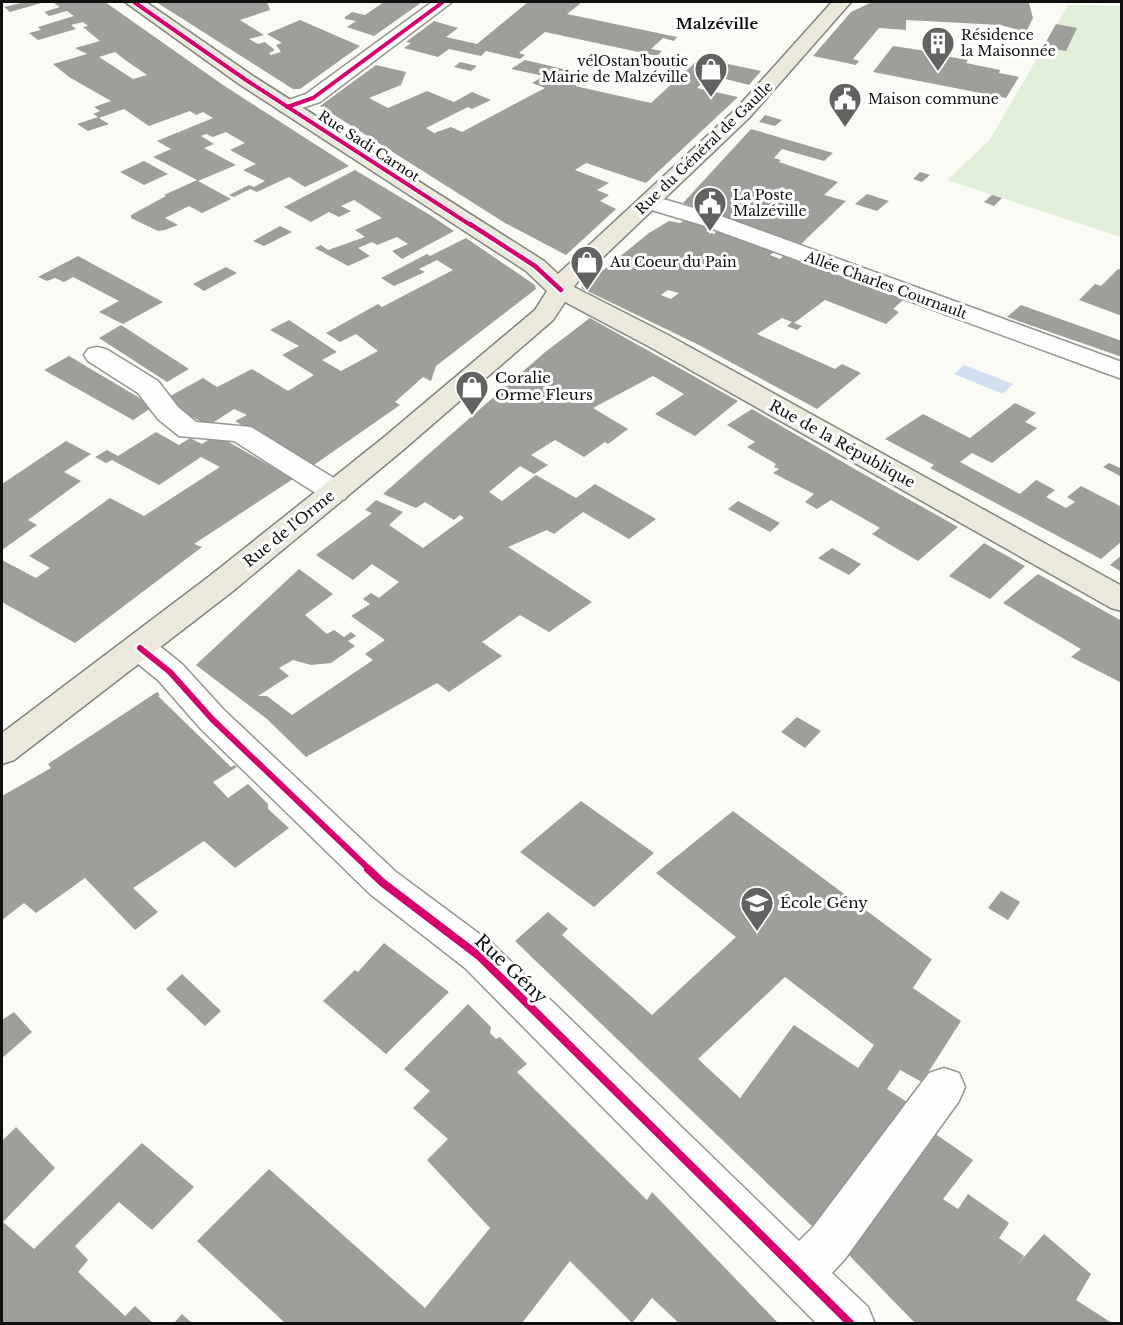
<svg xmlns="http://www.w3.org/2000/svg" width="1123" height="1325" viewBox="0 0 1123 1325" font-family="'Libre Baskerville',serif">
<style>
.green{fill:#e1eed8}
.water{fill:#d0e0f1}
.building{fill:#9f9e9a;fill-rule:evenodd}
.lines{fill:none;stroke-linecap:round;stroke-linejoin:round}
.minor-casing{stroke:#959593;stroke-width:3}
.major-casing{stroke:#838380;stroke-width:3}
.minor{fill:#fefefe;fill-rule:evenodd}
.major{fill:#eae9dc;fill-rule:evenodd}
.cycleway-far3-casing{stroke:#fff;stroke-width:6}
.cycleway-far2-casing{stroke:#fff;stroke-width:8}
.cycleway-far1-casing{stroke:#fff;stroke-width:10}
.cycleway-casing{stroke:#fff;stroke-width:11}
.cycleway-far3{stroke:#d6006c;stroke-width:4}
.cycleway-far2{stroke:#d6006c;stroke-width:4.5}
.cycleway-far1{stroke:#d6006c;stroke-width:6}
.cycleway{stroke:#d6006c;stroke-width:8}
.labels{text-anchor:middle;stroke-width:6;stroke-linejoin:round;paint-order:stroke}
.far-poi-label{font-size:14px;fill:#0f0f0f;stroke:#fff;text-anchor:start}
.far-street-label{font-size:14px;fill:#0f0f0f;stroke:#fff}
.far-quarter-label{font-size:15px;font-weight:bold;fill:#0f0f0f;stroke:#fff}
.poi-label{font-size:15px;fill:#0f0f0f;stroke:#fff;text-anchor:start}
.street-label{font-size:15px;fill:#0f0f0f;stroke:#fff}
.near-street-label{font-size:18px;fill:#0f0f0f;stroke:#fff}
</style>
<rect width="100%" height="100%" fill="#fbfbf5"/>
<!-- green -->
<path class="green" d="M1068,5L1121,6V237L947,180L989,141Z"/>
<!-- water -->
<path class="water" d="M964,365L1013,384L1003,394L954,374Z"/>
<!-- building -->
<path class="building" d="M25,2H45L10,12L4,7Z
M52,2H105L223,85L349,166L305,187L289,177L257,192L250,189L234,197L229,195L249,185L254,187L265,181L243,170L256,164L230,150L245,143L226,132L213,137L206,134L201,136L214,144L204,148L236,165L198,181L231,199L202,213L189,206L165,218L178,225L165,230L158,231L131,218V215L166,196L164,195L197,180L153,157L171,149L157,141L213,118L203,112L196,115L190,111L149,126L124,109L99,118L109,124L88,131L77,124L98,117L93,114L100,111L94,107L111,101L69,77L53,64L87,54L75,48L100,41L83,27L88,26L83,22L71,25L76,29L38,40L29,33L41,30L38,27L74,16L67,11L49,16L44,12L60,7ZM115,52L128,62L147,75L133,79L99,57Z
M156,2H267L270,10L240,20L264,35L249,39L258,44L265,42L275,50L269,53L271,55L281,52L276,45L282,43L267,34L300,20L360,46L300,89H293Z
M384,2H422L374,36L347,27L356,21L345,19V17L352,12L365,15Z
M528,2H582L567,14L677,37L674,41L663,38L651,49L662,51L657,56L545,32L519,53L525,55L520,59L486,51L481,56L449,49L438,57L404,48L411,43L406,42L434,21L458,28L446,37L477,44Z
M872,2L1029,3L1033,18L1026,32L1000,25L906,20V30L879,28L853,59L859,61L856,65L813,56L851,12Z
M1056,24L1077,28L1066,51L1043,47Z
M893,46L946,54L945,56L968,60L966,63L1000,70L999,73L1019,77L1006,98L873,72Z
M700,58L761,71L749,85L710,75L706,80L710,81L707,84L702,83L697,88L738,97L646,183L586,163L575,170L609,183L597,190L609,195L600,201L616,209L566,255L505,223L320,106L376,65L406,72L401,85L369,98L388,108L427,91L454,102L472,92L491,100L472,109L468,107L426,128L434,133L451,127L462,132L545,88L532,83L544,76L511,69L525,60L593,76L575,86L651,103Z
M460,62L477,66L471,71L454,67Z
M765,115L782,120L775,126L759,122Z
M751,129L833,153L824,161L782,149L774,158L781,160L779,162L838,182L824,195L846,201L801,244L683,203Z
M144,161L168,174L144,185L120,172Z
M355,170L430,215L454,231L402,259L392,251L408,244L397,237L377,245L372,242L358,248L370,256L348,266L315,248L321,245L328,250L365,237L355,230L382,218L354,200L341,206L351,211L339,217L329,212L311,222L284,207Z
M920,172L930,175L922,182L913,179Z
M867,194L889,201L877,211L855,204Z
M992,195L1002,198L994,206L984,202Z
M685,220L709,228L706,231L714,234L717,231L774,252L770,255L780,259L783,256L903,300L893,309L899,312L886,324L825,300L794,323L802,326L797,330L787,326L792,322L782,318L757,334L835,369L842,364L861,373L817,409L699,345L581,288L649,233L669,221L680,223ZM668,290L679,293L671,299L661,295Z
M280,226L292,232L264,246L253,241Z
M466,238L535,285L536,289L436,366L431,381L423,377L395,402L400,405L311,467L235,421L247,415L234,409L208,426L163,400L203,378L217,387L252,369L288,391L314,375L282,355L299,346L270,330L289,320L337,352L322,360L341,371L378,351L356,334L340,342L326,333L378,304L382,307L453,270L437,260L419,269L425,272L394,286L381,278L427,254L430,256Z
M78,256L163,302L123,324L99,312L119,301L73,277L64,282L55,278L47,281L38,277Z
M226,267L237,273L204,291L193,284Z
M1118,269L1122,270V316L1079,300L1095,284L1101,286Z
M1021,305L1122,341V357L1007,317Z
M590,318L738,401L695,436L655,414L684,394L653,376L593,408L628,429L608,444L605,442L584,457L555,440L531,455L548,465L534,474L520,466L489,492L502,501L536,475L576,498L595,484L656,519L629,539L583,512L554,534L547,530L508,547L592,602L549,632L520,615L482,642L502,656L449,692L437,683L306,757L267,719L196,665L299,569L333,594L305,615L327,634L334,630L344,637L351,632L356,636L348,641L355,646L331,663L311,665L293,660L279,668L289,676L258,696H267L292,715L373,660L365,654L385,640L351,616L370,604L363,599L371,593L379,598L399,582L372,564L353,580L316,555L372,513L365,510L376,500L403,512L389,525L423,548L464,518L460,515L454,520L425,502L416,508L383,494L544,353Z
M121,325L189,369L167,382L99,338Z
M69,356L138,397L151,408L133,420L44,370Z
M1015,403L1036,413L1025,422L1037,428L992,463L972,453L960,462L1020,494L1036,480L1055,490L1046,497L1066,508L1075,502L1067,497L1081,486L1122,507V541L1101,559L930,468L934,465L885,439L923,414L970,438Z
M752,409L853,468L958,527L918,561L872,534L880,528L831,500L817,509L805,502L814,494L773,473L779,469L774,467L776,464L747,447L755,442L727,425Z
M156,432L179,445L190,438L202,444L208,440L227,441L293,479L194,544L202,547L75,643L2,602V560L36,578L50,568L29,556L110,498L144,516L220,467L201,457L159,485L112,460L106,463L95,457L107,450L118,456Z
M66,441L91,454L64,472L81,481L28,520L37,525L2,550V484Z
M1109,463L1122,469V477L1103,467Z
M738,501L780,523L770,532L728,509Z
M984,543L1025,566L990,599L949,576Z
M832,548L845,555L861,564L849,575L818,558Z
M1122,555V572L1110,565Z
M1038,574L1122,621V683L1071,657L1081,649L1003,603Z
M157,692L160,695L158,696L231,767L234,765L237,767L213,782L228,798L248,784L268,804V809L289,828L235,868L204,841L162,869L133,888L158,912L135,930L85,878L36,913L24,903L2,920V796L51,768L48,764Z
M797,717L821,731L805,748L781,732Z
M581,801L654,853L594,907L520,852Z
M733,811L930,958L932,959L913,988L961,1021L922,1082L900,1070L887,1089L907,1102L816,1230L515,941L548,912L568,929L562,935L652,1015L736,937L656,873ZM785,977L874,1045L858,1068L794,1025L740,1098L698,1059Z
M1001,891L1020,902L1008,920L988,908Z
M384,943L449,992L386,1054L323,1001L355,970L358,972Z
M182,974L221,1011L205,1026L166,989Z
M468,1004L491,1027L490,1033L496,1039L500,1037L527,1064L517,1072L647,1200L652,1192L778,1323H679L652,1298L632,1323L570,1261L522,1323H285L197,1241L269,1169L425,1308L490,1228L427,1160L448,1139L413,1108L430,1091L404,1069Z
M14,1012L32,1032L2,1058V1020Z
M16,1127L55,1168L3,1222L34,1249L142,1143L194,1187L152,1230L119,1202L75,1246L88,1260L78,1272L125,1316L135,1306L153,1323H2V1141Z
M934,1133L973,1160L943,1199L958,1209L968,1194L1009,1223L999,1238L1024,1256L1018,1264L1044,1234L1091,1274L1076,1300L1112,1323H915L844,1250Z
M182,1314L192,1323H174Z"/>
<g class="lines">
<defs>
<path id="minor" d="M432,2H452L320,102L287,113L280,111L277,107L280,103L306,94Z
M649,195L715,214L1122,362V379L699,224L641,207L638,202L641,197Z
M97,347L106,349L158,381L178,407L196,422L251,427L345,485L350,492L345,499L335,501L325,499L234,441L179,436L158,419L138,393L88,361L84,355L88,349Z
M140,636L152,640L182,664L224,710L396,872L493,944L799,1241L813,1227L929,1073L944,1068L959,1073L965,1087L959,1101L845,1259L832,1273L868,1307L875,1324H817L465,968L370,894L200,728L158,680L128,656L124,648L128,640Z"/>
<path id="major" d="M125,2H146L253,76L544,261L558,274L735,110L832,2H851L749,118L579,280L574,287L668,335L1122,586V611L1111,608L650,347L565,302L553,320L403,450L233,591L14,760L2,764V733L211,575L383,438L535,310L547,291L526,271L239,84Z"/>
</defs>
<!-- minor casing -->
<use href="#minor" class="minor-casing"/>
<!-- major casing -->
<use href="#major" class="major-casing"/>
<!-- minor -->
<use href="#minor" class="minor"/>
<!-- major -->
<use href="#major" class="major"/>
<defs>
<path id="cycleway-far3" d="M134,2L246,80L472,226
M287,107L313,98L443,2"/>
<path id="cycleway-far2" d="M470,224L535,266L561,290"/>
<path id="cycleway-far1" d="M140,648L170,672L212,719L370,870"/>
<path id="cycleway" d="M368,869L383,883L479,956L851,1324"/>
</defs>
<!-- cycleway-far3 casing -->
<use href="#cycleway-far3" class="cycleway-far3-casing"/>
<!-- cycleway-far2 casing -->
<use href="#cycleway-far2" class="cycleway-far2-casing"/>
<!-- cycleway-far1 casing -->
<use href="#cycleway-far1" class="cycleway-far1-casing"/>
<!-- cycleway casing -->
<use href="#cycleway" class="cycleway-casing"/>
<!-- cycleway-far3 -->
<use href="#cycleway-far3" class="cycleway-far3"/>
<!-- cycleway-far2 -->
<use href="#cycleway-far2" class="cycleway-far2"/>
<!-- cycleway-far1 -->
<use href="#cycleway-far1" class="cycleway-far1"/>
<!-- cycleway -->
<use href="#cycleway" class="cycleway"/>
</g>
<!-- icons -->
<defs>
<symbol id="building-pin" viewBox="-11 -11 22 30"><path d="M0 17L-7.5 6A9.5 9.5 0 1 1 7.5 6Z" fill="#626260" stroke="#fff"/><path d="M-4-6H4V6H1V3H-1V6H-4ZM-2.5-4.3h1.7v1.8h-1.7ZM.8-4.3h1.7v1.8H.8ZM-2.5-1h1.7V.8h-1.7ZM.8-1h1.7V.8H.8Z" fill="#fff"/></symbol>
<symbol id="shop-pin" viewBox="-11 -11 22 30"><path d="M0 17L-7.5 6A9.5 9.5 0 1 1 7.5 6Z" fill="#626260" stroke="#fff"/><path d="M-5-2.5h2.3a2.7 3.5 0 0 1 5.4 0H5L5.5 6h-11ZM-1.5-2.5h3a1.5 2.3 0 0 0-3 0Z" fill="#fff"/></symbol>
<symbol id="civic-pin" viewBox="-11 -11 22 30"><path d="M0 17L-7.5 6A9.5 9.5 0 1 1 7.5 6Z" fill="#626260" stroke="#fff"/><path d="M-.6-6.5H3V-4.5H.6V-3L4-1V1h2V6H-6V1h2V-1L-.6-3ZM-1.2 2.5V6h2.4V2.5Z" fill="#fff"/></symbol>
<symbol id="school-pin" viewBox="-11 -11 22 30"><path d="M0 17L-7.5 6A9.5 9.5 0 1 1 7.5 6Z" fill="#626260" stroke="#fff"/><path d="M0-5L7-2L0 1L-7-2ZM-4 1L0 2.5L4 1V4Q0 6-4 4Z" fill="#fff"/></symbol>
</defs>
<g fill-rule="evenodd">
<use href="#building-pin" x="919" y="24" width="38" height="52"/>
<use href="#shop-pin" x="692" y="50" width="38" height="52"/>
<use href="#civic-pin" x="826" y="80" width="38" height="52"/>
<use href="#civic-pin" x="691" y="184" width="38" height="52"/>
<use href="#shop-pin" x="568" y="243" width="38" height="52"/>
<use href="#shop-pin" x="453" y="368" width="38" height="52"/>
<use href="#school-pin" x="738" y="884" width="38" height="52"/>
</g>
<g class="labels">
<!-- far-poi labels -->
<g class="far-poi-label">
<text x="961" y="40">Résidence<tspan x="961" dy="16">la Maisonnée</tspan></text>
<text x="688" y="66" text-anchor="end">vélOstan'boutic<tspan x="688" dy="16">Mairie de Malzéville</tspan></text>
<text x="868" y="104">Maison commune</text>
<text x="733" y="200">La Poste<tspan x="733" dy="16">Malzéville</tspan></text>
<text x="610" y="267">Au Coeur du Pain</text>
</g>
<!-- far-street labels -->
<g class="far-street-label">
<text transform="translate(369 146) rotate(33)" y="5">Rue Sadi Carnot</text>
<text transform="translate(704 148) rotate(-44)" y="5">Rue du Général de Gaulle</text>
<text transform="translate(886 285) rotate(20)" y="5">Allée Charles Cournault</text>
</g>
<!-- far-quarter labels -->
<g class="far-quarter-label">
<text x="717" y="29">Malzéville</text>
</g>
<!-- poi labels -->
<g class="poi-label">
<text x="495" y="383">Coralie<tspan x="495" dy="17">Orme Fleurs</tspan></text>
<text x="780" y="908">École Gény</text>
</g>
<!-- street labels -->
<g class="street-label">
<text transform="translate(842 444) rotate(29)" y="5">Rue de la République</text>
<text transform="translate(289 529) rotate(-39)" y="5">Rue de l'Orme</text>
</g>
<!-- near-street labels -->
<g class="near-street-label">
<text transform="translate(511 969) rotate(43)" y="6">Rue Gény</text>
</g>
</g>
<!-- border -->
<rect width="1123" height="1325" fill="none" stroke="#0f0f0f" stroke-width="6"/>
</svg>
